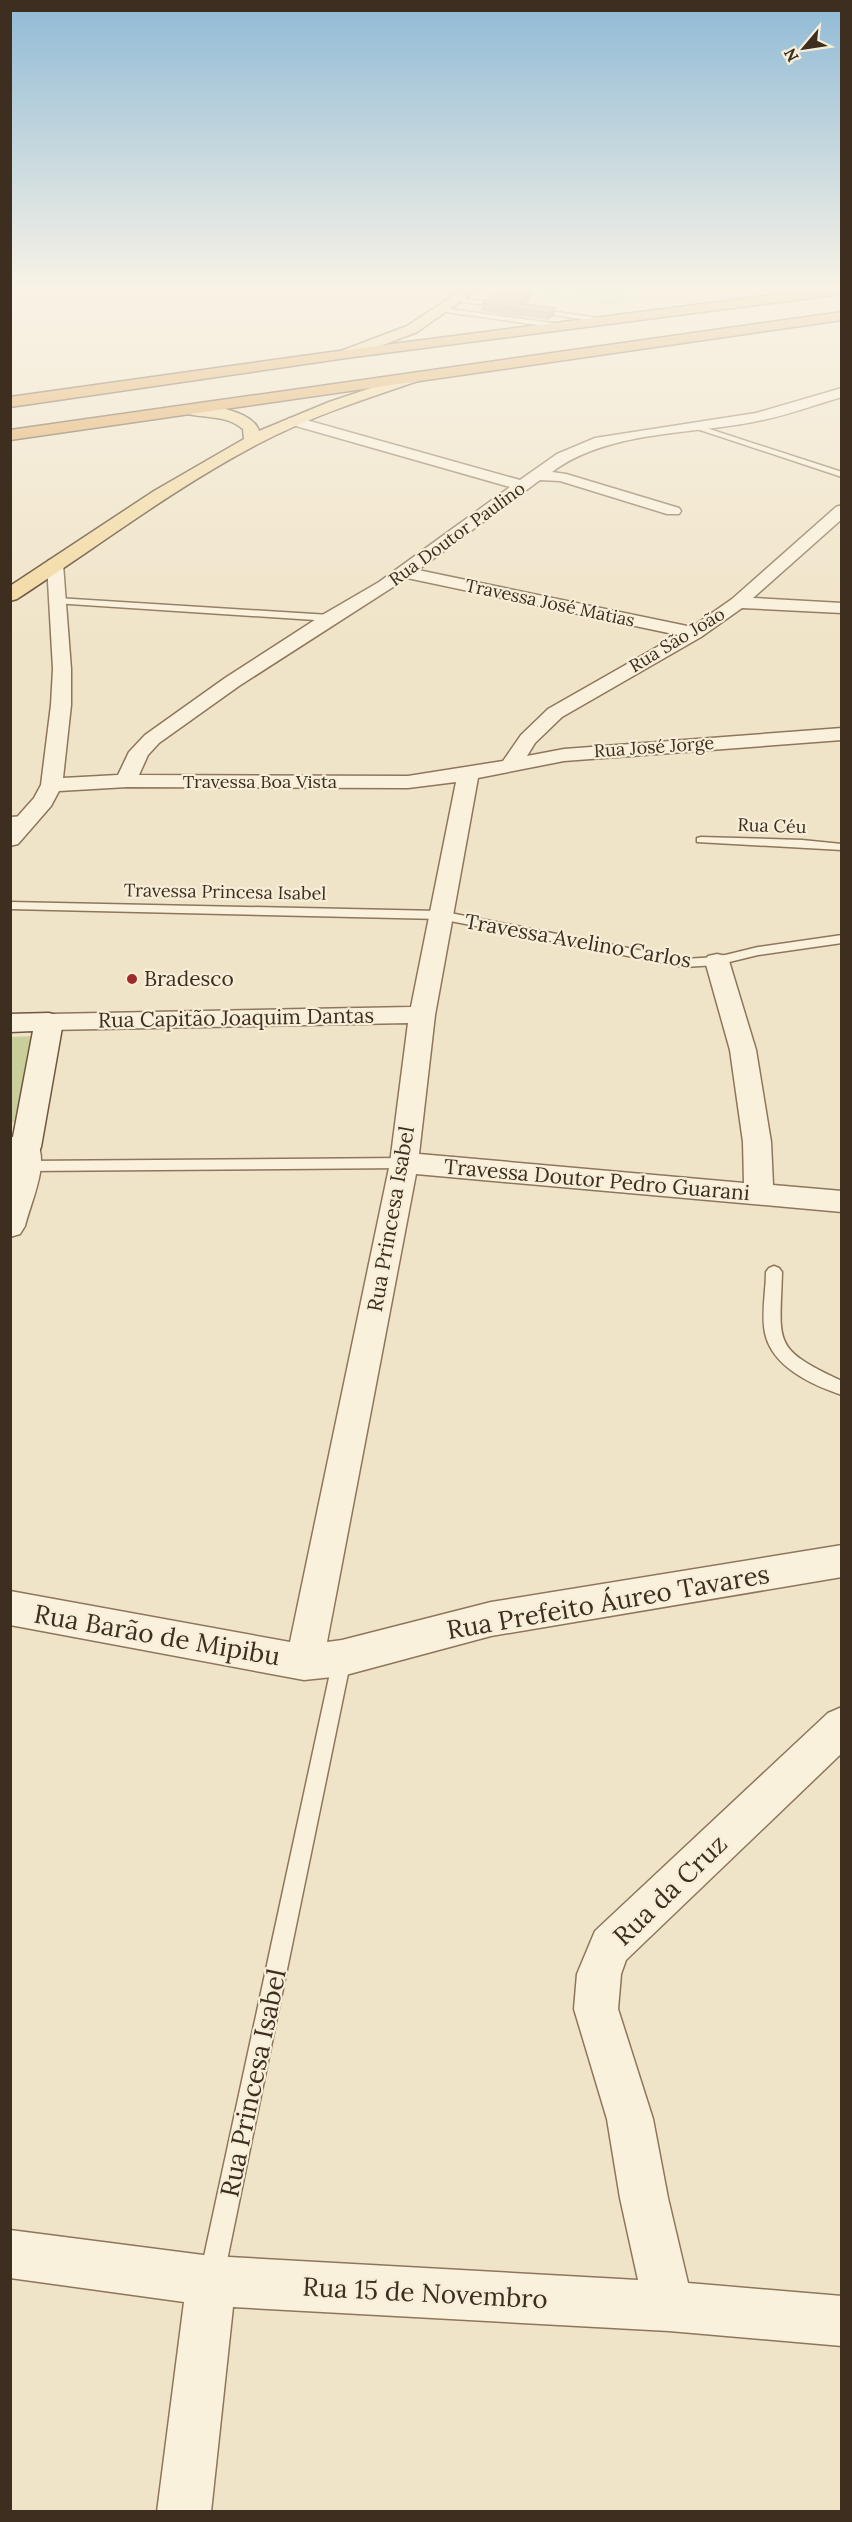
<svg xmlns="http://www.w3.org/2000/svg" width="852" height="2522" viewBox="0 0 852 2522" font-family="Lora,serif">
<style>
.farmland{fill:#e6deb5}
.green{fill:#c9cf9b}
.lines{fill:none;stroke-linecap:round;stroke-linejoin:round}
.lane-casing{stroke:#8d765c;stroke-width:3}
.street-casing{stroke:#8d765c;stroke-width:3}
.secondary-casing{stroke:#6f573f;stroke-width:3}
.primary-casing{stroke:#5b4430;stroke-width:3}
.highway-casing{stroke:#5b4430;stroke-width:3}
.lane{fill:#faf1dc;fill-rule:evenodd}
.street{fill:#faf1dc;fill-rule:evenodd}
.secondary{fill:#faf1dc;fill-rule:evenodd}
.primary{fill:#f3d9a0;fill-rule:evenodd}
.highway{fill:#e0a458;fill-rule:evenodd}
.wall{fill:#b2896c}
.shaded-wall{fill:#916f58}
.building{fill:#cf9f7d;stroke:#916f58;stroke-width:1.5}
.poi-dot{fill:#9e2a2b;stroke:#f7eed8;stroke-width:2}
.labels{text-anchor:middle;stroke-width:4.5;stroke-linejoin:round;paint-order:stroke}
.far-street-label{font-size:18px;fill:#3d2e20;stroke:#f7eed8}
.street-label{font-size:21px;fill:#3d2e20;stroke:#f7eed8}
.poi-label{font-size:21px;fill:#3d2e20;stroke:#f7eed8;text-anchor:start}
.near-street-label{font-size:26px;fill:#3d2e20;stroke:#f7eed8}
</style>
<rect width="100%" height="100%" fill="#f0e4c8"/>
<!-- farmland -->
<path class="farmland" d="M502,285H769L774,288L615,309L491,292Z"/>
<!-- green -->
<path class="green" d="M507,285H573L557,298L500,290Z
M577,285H643L618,306L560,298Z
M37,1036L14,1122L11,1123L10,1037Z"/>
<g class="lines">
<defs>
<path id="lane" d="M457,298L491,302L494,304L491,306L459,301Z
M441,308L559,324L562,326L559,328L439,311Z
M537,309L605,319L608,321L605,323L535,312Z
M694,424L842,472V477L694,428Z
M57,598L330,615L334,618L330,621L54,603V599Z
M26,816L31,819L30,821L10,823V817Z
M701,837L802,840L842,844V850L697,842V838Z
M10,902L440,911L684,959L717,957L758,947L842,935V943L758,955L717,965L684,967L440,919L10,909Z
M404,1158L411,1163L404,1168L27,1171L20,1166L27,1161Z
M774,1266L779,1268L782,1272C780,1344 771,1348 842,1381V1395C812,1385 772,1367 765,1333C761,1313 766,1292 766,1272L769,1268Z
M342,1650L349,1653L351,1659L224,2275L221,2284L212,2287L203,2284L200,2275L333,1659L335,1653Z"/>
<path id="street" d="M842,388V397C814,405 786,416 758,421C691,435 608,430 552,472L566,474L679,508L681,511L679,514H667L560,481L540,480L418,570L692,627L732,599L836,507L842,505V519L753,598L842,603V613L742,608L701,637L562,717L535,743L527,756L564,749L842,728V740L564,761L478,778L435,1015L419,1154L744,1183L743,1142L730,1050L705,961L708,956L717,954L726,956L729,961L756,1050L771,1142L773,1185L842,1191V1212L416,1174L327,1642L342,1640L491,1602L842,1545V1577L491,1636L342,1676L304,1680L10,1625V1591L290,1642L390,1163L408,1023L49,1030L40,1028L36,1022L40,1016L49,1014L411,1007L456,782L408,788L127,787L59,791L51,806L18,844L10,846V825L34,798L41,785L51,705L53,669L47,564L49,560H61L63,564L71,669V705L63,778L118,775L129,752L145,735L225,678L324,614L379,582L510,487L289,424L287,421L289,418H299L520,480L557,454L595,438L756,413ZM407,578L678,635L548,709L521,735L503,761L408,776L139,775L148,755L159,743L239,686Z
M26,1137L36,1140C50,1164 31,1201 25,1226L20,1234L10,1237L12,1147L16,1140Z
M842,1707V1753L626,1960L621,1974L618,2009L653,2119L668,2198L688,2283L842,2296V2346L669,2331L233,2307L211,2512H157L184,2302L10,2278V2230L211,2256L638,2280L620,2198L607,2119L574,2009L577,1974L595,1931L828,1713Z"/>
<path id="secondary" d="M49,1013L59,1016L63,1022L41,1147L37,1155L10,1159V1137H13L33,1031L10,1032V1014Z"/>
<path id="primary" d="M469,285H484L417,332L351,357H341L339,354L341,351L407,326Z
M419,372L426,376L424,379C368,398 311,416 258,444C174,488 97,547 17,599L10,601V586L154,491L244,439L243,429C225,414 205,419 184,413L181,410L184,407C202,402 253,410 259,431L329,402Z"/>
<path id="highway" d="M842,286V294L346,358L10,407V397L346,350Z
M842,312V320L10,440V430Z"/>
</defs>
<!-- lane casing -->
<use href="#lane" class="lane-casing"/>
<!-- street casing -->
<use href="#street" class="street-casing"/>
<!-- secondary casing -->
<use href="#secondary" class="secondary-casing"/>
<!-- primary casing -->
<use href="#primary" class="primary-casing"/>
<!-- highway casing -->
<use href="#highway" class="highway-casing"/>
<!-- lane -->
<use href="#lane" class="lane"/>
<!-- street -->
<use href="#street" class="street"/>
<!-- secondary -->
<use href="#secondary" class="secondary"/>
<!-- primary -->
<use href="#primary" class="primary"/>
<!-- highway -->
<use href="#highway" class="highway"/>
</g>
<!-- wall -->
<path class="wall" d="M530,300L525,304L555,308V315L548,320L481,311L482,304Z"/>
<!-- shaded-wall -->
<path class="shaded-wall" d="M530,293V300L518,309L517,303Z
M555,308V315L548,320L549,313Z"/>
<!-- building -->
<path class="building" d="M504,288L530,293L517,303L555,308L549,313L482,304Z"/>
<!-- sky -->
<linearGradient id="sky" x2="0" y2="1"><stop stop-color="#8fbad6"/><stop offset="0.45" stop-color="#f8f3e6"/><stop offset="1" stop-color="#f8f3e6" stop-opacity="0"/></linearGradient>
<rect width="852" height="638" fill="url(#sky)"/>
<!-- markers -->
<circle class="poi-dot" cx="132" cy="979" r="6"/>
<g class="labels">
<!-- far-street labels -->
<g class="far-street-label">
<text transform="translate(457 534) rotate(-36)" y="6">Rua Doutor Paulino</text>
<text transform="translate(550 603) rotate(12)" y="6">Travessa José Matias</text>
<text transform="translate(677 640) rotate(-31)" y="6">Rua São João</text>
<text transform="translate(654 747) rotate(-4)" y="6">Rua José Jorge</text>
<text x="260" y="788">Travessa Boa Vista</text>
<text transform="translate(772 826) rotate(2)" y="6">Rua Céu</text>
<text transform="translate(225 892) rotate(1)" y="6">Travessa Princesa Isabel</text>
</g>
<!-- street labels -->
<g class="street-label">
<text transform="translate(578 941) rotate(10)" y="7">Travessa Avelino Carlos</text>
<text transform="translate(236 1018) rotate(-1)" y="7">Rua Capitão Joaquim Dantas</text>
<text transform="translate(597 1180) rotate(5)" y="7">Travessa Doutor Pedro Guarani</text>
<text transform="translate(391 1219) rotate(-80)" y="7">Rua Princesa Isabel</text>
</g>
<!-- poi labels -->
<g class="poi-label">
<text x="144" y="986">Bradesco</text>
</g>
<!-- near-street labels -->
<g class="near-street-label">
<text transform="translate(608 1602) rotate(-10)" y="9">Rua Prefeito Áureo Tavares</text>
<text transform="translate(157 1635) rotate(10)" y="9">Rua Barão de Mipibu</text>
<text transform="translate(670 1890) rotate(-44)" y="9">Rua da Cruz</text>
<text transform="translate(253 2083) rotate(-78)" y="9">Rua Princesa Isabel</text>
<text transform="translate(425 2293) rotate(3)" y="9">Rua 15 de Novembro</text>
</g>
</g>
<!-- border -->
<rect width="852" height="2522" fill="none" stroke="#3d2e20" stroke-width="24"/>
<!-- north arrow -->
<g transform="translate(804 48) rotate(241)" stroke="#f7eed8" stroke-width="4.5" paint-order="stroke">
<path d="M0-4.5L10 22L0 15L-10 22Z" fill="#3d2e20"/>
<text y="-9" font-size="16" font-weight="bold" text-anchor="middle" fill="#3d2e20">N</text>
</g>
</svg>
